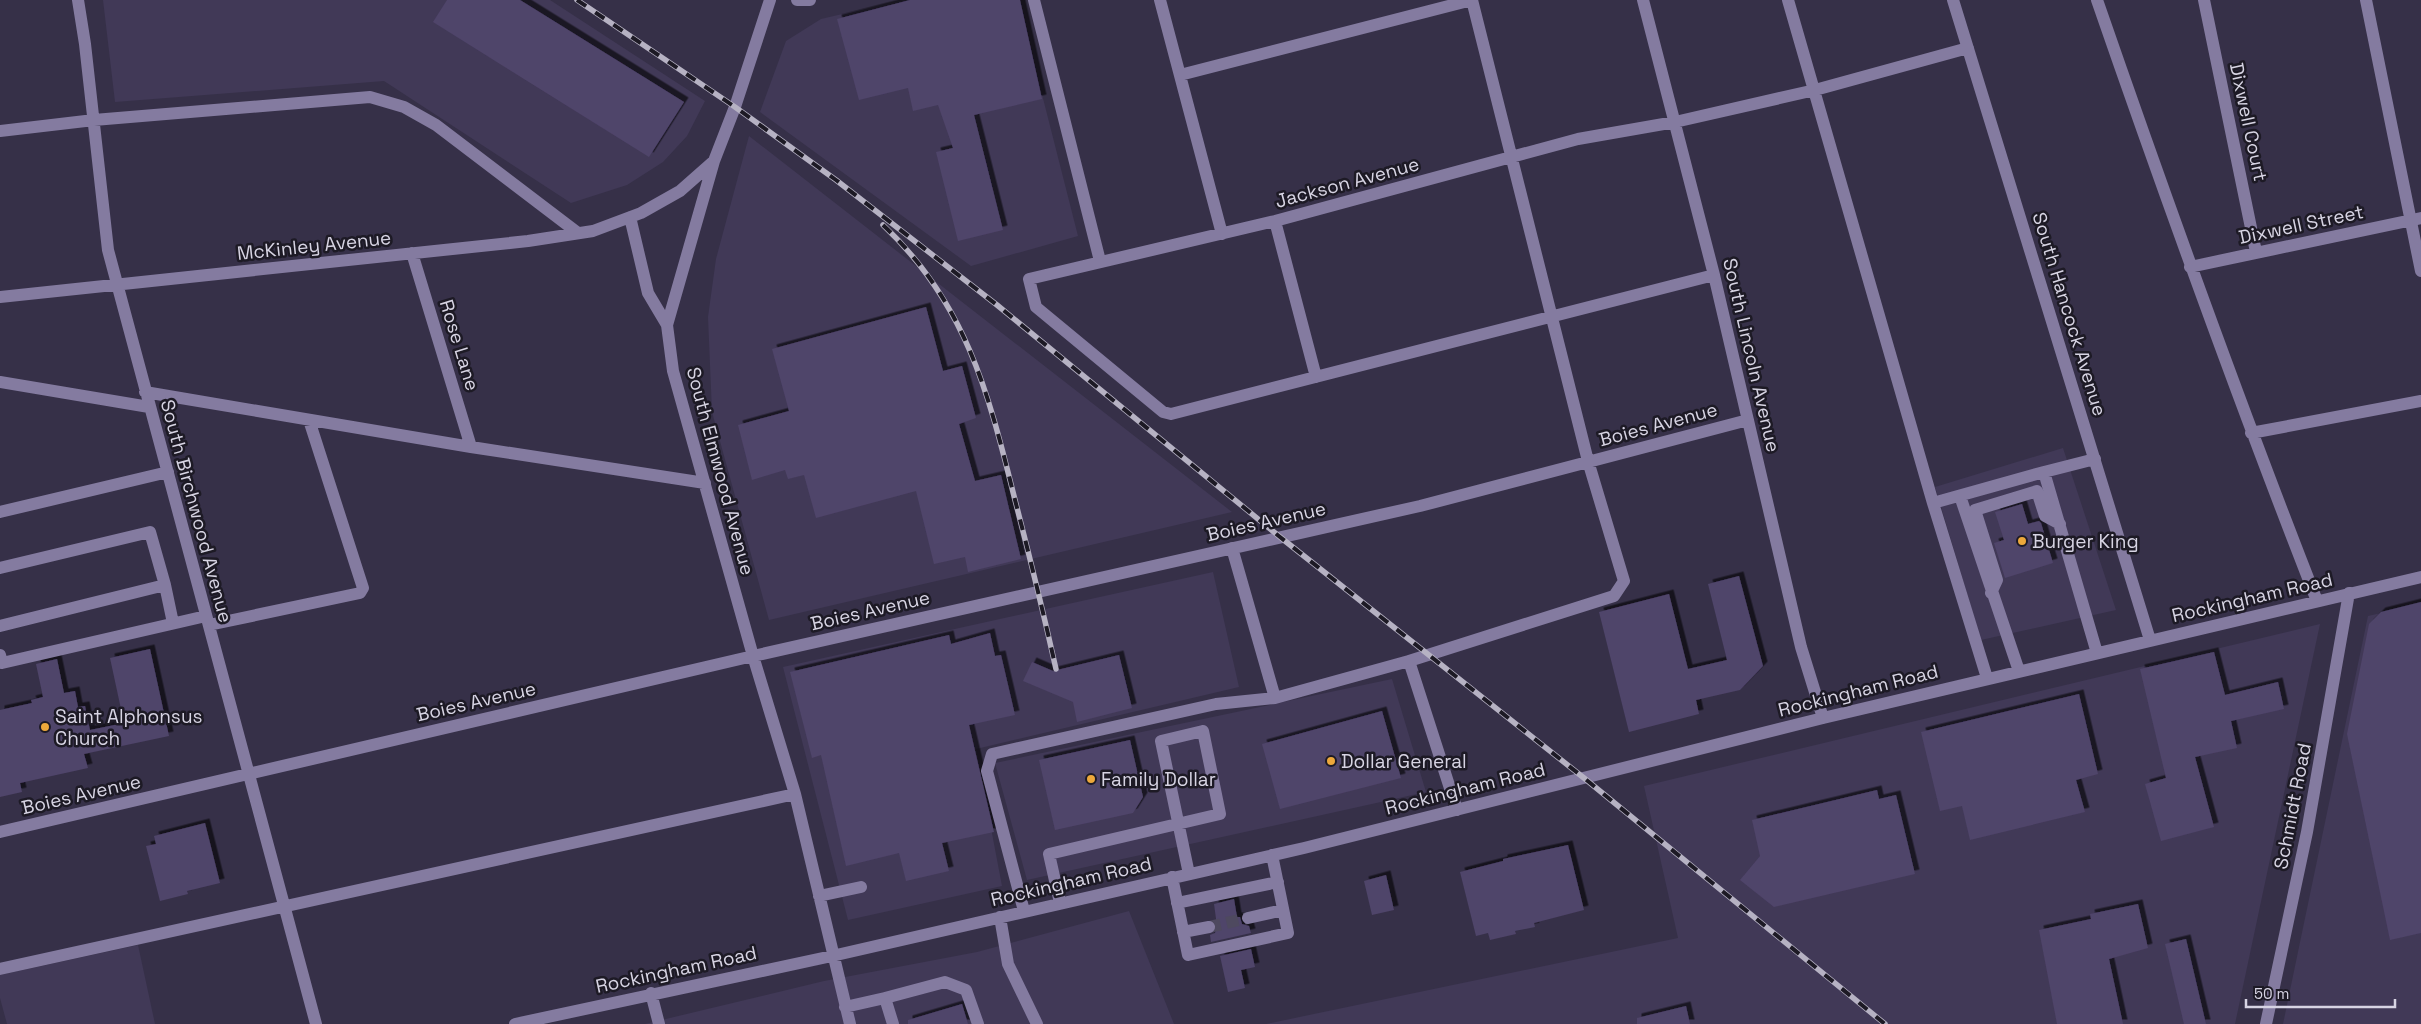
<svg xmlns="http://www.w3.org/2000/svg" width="2421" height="1024" viewBox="0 0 2421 1024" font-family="'Space Grotesk',sans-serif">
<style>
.built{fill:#413957}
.building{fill:#4f446a;filter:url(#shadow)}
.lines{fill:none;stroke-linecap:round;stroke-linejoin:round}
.minor-tunnel{stroke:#4e495f;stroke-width:12;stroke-dasharray:12 6;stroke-linecap:butt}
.minor{stroke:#847ba0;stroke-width:12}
.rail-casing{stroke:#b6b2c3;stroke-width:5.5}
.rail{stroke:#1d1a25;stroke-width:4;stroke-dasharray:11;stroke-linecap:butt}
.poi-dot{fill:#eda83b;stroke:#1d1a25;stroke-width:2}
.labels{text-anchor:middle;stroke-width:5;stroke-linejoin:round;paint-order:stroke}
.street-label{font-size:19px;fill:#d7d4e3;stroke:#1d1a25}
.poi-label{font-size:19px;fill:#d7d4e3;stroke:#1d1a25;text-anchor:start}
</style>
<defs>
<filter id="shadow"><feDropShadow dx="4.5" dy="-4.5" stdDeviation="0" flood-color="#0009"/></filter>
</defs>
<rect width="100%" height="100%" fill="#363048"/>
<!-- built -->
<path class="built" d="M103,0H550L705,101L687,136L663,162L627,185L571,203L384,81L115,102Z
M902,0H1018L1078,236L971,266L760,112L786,41L821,19Z
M749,136L1232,512L769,620L712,412L708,317L716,259Z
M2063,448L2116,610L1981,640L1935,487Z
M1213,572L1239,687L976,749L1002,886L848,920L783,667Z
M2421,604V1024H2283L2368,616Z
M2320,624L2235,1024H1266L1678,938L1644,786Z
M1392,679L1426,792L1027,880L995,763Z
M1129,911L1174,1024H645L824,981L977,952Z
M138,945L155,1024H7L0,998V975Z"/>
<!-- building -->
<path class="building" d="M447,0H520L684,102L649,157L433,22Z
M910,0H1020L1042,99L974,115L1003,230L958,241L936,152L953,148L938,105L913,111L908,88L859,100L837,19Z
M926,307L943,371L962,366L976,418L959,424L975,481L1001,475L1021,559L968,572L965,557L934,564L916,491L816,518L804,475L788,479L785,470L752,480L738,425L789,411L772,349Z
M2022,504L2028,524L2039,521L2041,523L2053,563L2005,578L1994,543L2004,540L1995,512Z
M1739,576L1763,666L1740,690L1696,700L1699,714L1629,732L1599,612L1669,594L1688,669L1727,660L1708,584Z
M2421,602V933L2390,940L2347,734L2369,624L2381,612Z
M990,633L995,656L1001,655L1015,715L969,725L994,832L942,843L949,871L906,881L899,853L846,866L821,755L812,758L790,672L949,635L951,644Z
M150,649L169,736L84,754L88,768L20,783L22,792L0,797V710L32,703L31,700L43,697L36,664L57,659L64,693L75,691L78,707L85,706L90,730L124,723L110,658Z
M2214,652L2225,695L2278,682L2284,709L2231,721L2237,748L2195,757L2214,827L2161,841L2145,784L2166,778L2140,669Z
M1119,655L1132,708L1077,722L1073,702L1023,681L1032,662L1053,671Z
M2079,694L2098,774L2076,780L2085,812L1970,840L1962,806L1940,811L1921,732Z
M1382,711L1401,778L1280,809L1262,744Z
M1130,740L1143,797L1133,813L1055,830L1039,760Z
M1877,790L1879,799L1896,795L1915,874L1774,907L1740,880L1760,856L1752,820Z
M205,823L220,883L187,891L188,894L160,901L146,846L156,844L154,836Z
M1568,845L1584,910L1534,923L1535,927L1515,931L1516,934L1490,940L1488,933L1476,936L1460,872L1503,861V859Z
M1386,875L1394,910L1372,915L1364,881Z
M1234,899L1237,917H1240L1242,924L1249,926L1251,933L1211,942L1210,935L1215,933L1217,926L1214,904Z
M2138,904L2148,948L2109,959L2123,1024H2057L2039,930L2091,919L2090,914Z
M2186,939L2206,1024H2184L2165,944Z
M1251,949L1255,967L1241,970L1245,988L1228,992L1220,956Z
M962,1004L968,1024H908V1020Z
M1686,1006L1690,1024H1637V1018Z"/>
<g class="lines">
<!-- minor-tunnel -->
<path class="minor-tunnel" d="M1209,927L1248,918"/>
<!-- minor -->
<path class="minor" d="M78,0L85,44L108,250L316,1024
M770,0L735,107L714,161L667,325L673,371L753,656L795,794L850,1024
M797,0H810
M1034,0L1100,261
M1160,0L1222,234
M1643,0L1714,275L1801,647L1823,718
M1788,0L1933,503L1987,678
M1953,0L2150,640
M2097,0C2167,202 2239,402 2317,601
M2204,0L2256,252
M2366,0L2421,271
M0,131L94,120L370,97L404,107L436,125L578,233
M630,217L648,293L667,325
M1275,221L1316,377
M412,253L471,447
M2190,267L2421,218
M1714,275L1171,414L1163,412L1036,307L1029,279L1275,221L1578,139L1675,122L1815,90L1968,48
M0,297L528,241L593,231L641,213L680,191L714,161
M0,382L149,407
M145,392L471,447L705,483
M2251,433L2421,401
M2044,472L2095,459
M1960,496L2019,671
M1933,503L2044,472L2097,653
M0,512L168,472
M1232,548L1275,698
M0,568L150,532L165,585L0,626
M165,585L173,623
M1991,593L1997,580L1975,510L2037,491L2045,516L2060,524
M209,625L360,593L363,588L309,420
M0,655L2,663L206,616
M1409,661L1457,810
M0,832L753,656L1420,506L1748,420
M1172,877L1188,955L1288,933L1272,855
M819,896L861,887
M1060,903L1049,854L1220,814L1203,731L1161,741L1189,874
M1177,903L1278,882
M1024,911L987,771L992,754L1216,704L1275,698L1409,661L1614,596L1624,581L1588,461L1472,0L1180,75
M1000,917L1008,964L1037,1024
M1248,918L1283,910
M1183,932L1209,927
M0,969L795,794
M651,993L659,1024
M885,998L945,982L966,990L978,1024
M845,1007L885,998L893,1024
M515,1024L832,956L1304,848L1823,718L2421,577
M2266,1024L2307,832L2349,593"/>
<defs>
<path id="rail" d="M577,0L735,107L836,180L997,305L1280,537L1584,778L1885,1024
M883,225C965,302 988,391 1014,496C1029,554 1043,611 1056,669"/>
</defs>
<!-- rail casing -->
<use href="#rail" class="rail-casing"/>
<!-- rail -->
<use href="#rail" class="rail"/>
</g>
<!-- markers -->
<g class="poi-dot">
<circle cx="2022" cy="541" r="5"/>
<circle cx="45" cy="727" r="5"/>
<circle cx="1331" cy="761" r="5"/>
<circle cx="1091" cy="779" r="5"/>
</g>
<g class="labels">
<!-- street labels -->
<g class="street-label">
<text transform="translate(2249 122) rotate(78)" y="7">Dixwell Court</text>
<text transform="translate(1347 182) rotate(-15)" y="7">Jackson Avenue</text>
<text transform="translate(2301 224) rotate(-12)" y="7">Dixwell Street</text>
<text transform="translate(314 245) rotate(-6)" y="7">McKinley Avenue</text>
<text transform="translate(2070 314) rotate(73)" y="7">South Hancock Avenue</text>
<text transform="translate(460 345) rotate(73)" y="7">Rose Lane</text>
<text transform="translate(1752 355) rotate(77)" y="7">South Lincoln Avenue</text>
<text transform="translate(1658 424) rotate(-15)" y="7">Boies Avenue</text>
<text transform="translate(721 471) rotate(75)" y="7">South Elmwood Avenue</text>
<text transform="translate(197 511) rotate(75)" y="7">South Birchwood Avenue</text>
<text transform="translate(1266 521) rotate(-13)" y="7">Boies Avenue</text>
<text transform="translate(2252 597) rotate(-13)" y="7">Rockingham Road</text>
<text transform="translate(870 610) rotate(-13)" y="7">Boies Avenue</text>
<text transform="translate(1858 690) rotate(-14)" y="7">Rockingham Road</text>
<text transform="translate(476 701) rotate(-13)" y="7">Boies Avenue</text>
<text transform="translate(1465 788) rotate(-14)" y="7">Rockingham Road</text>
<text transform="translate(81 794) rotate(-13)" y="7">Boies Avenue</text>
<text transform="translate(2292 806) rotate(-79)" y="7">Schmidt Road</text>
<text transform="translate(1071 881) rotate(-13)" y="7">Rockingham Road</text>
<text transform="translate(676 969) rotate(-12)" y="7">Rockingham Road</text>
</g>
<!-- poi labels -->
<g class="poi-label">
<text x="2032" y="548">Burger King</text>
<text x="55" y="723">Saint Alphonsus<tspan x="55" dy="22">Church</tspan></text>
<text x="1341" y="768">Dollar General</text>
<text x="1101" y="786">Family Dollar</text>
</g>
</g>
<!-- scale -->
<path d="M2246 999v8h149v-8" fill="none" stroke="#d7d4e3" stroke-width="2.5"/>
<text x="2254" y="999" font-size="15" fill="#d7d4e3" stroke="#1d1a25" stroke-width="4" paint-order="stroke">50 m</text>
</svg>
